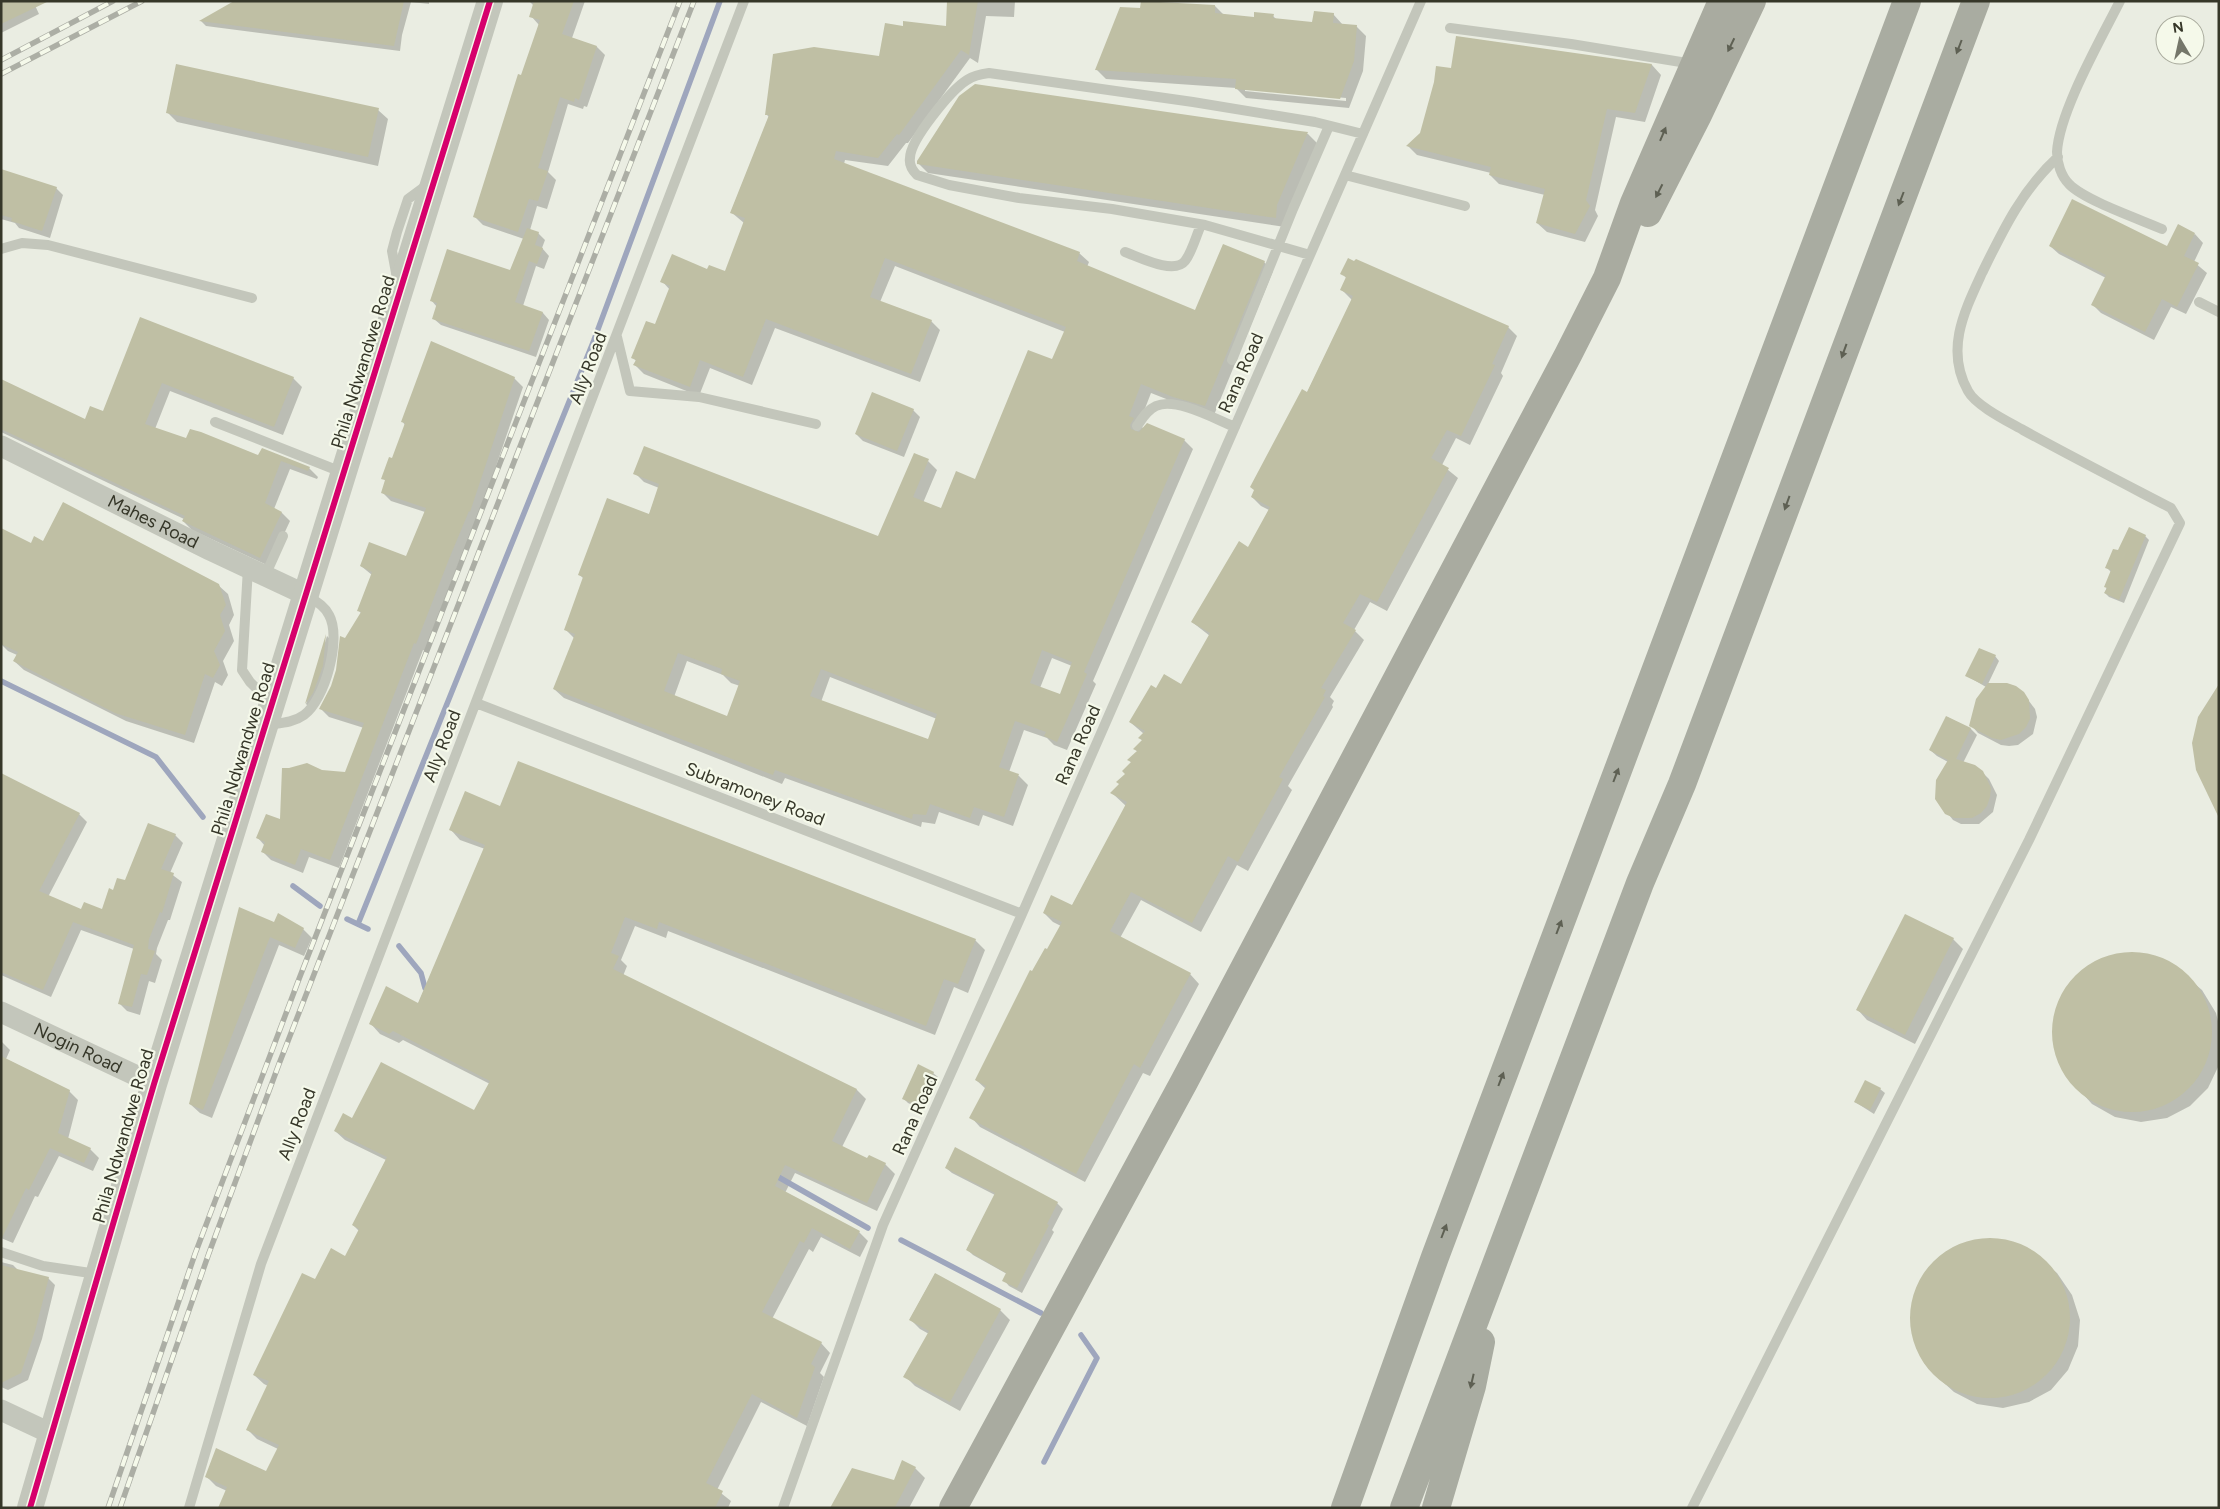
<svg xmlns="http://www.w3.org/2000/svg" width="2220" height="1509" viewBox="0 0 2220 1509" font-family="Figtree,sans-serif">
<style>
.shadow{fill:#0003;fill-rule:evenodd}
.lines{fill:none;stroke-linecap:round;stroke-linejoin:round}
.stream{stroke:#9ea6bd;stroke-width:5.5}
.building{fill:#bfbfa4;fill-rule:evenodd}
.service{stroke:#c3c6bb;stroke-width:10}
.minor{stroke:#c3c6bb;stroke-width:21}
.tertiary{stroke:#c3c6bb;stroke-width:26}
.primary{stroke:#a9aba0;stroke-width:28}
.motorway{stroke:#a9aca1;stroke-width:28}
.rail-casing{stroke:#acaea5;stroke-width:5.5}
.rail{stroke:#f5f9ea;stroke-width:4;stroke-dasharray:11;stroke-linecap:butt}
.cycleway-casing{stroke:#f5f9ea;stroke-width:9}
.cycleway{stroke:#d6006c;stroke-width:6}
.oneway{fill:#5e6053}
.labels{text-anchor:middle;stroke-width:4.5;stroke-linejoin:round;paint-order:stroke}
.street-label{font-size:18px;fill:#363729;stroke:#f5f9ea}
</style>
<rect width="100%" height="100%" fill="#eaede2"/>
<!-- shadow -->
<path class="shadow" d="M1,1H33L39,14L1,33Z
M246,1H429V4L411,2L402,35L400,51L206,26L201,21Z
M585,1L572,38L597,47L605,55L587,107L584,106L583,109L568,104L548,172L556,180L547,209L537,206L530,230L538,233L545,240L542,248L549,256L544,269L536,266L523,306L543,313L549,320L536,357L441,325L434,319L437,307L431,300L511,272L524,239L483,225L474,216L539,25L531,16L534,6L530,2Z
M949,1H1015L1014,17L986,16L978,63L970,58L908,143H906L888,166L845,160L844,164L1079,253L1089,262L1087,267L1196,312L1264,262L1273,271L1214,415L1184,406L1151,393L1139,424L1144,429L1184,440L1193,449L1093,681L1096,684L1067,750L1054,745L1047,738L1024,730L1009,772L1019,776L1028,785L1013,826L983,815L979,826L939,812L935,824L922,822L921,827L785,778L782,784L564,698L554,689L575,639L566,630L584,579L579,574L649,515L659,488L644,482L635,473L879,538L928,461L937,470L923,503L942,510L976,481L1053,361L1065,332L895,266L880,302L931,321L940,330L920,382L775,328L752,385L710,368L699,396L644,374L635,365L636,361L633,357L656,325L670,290L662,281L708,270L726,272L744,223L731,212L769,117L766,114L880,58L904,28H947ZM1052,658L1072,666L1061,695L1040,688ZM687,661L723,675L731,683L740,686L727,718L674,697ZM830,677L937,719L929,740L821,702Z
M1215,6L1224,15L1255,19L1273,16L1277,20L1314,23L1333,14L1343,25L1357,27L1366,36L1363,71L1349,108L1246,98L1236,88L1106,79L1096,69L1142,9ZM1245,89L1346,98V101L1245,91Z
M1457,37L1652,65L1661,75L1645,122L1616,117L1595,210L1598,216L1585,242L1547,232L1537,223L1545,195L1499,184L1490,175L1491,173L1417,155L1408,146L1422,133L1452,69Z
M975,85L1308,134L1317,143L1285,227L928,173L918,163Z
M378,110L388,119L378,166L177,122L167,112Z
M1,171L56,188L63,195L50,238L19,228L15,223L1,219Z
M2195,234L2203,243L2194,262L2207,273L2186,314L2171,307L2154,340L2101,313L2092,304L2106,278L2059,254L2050,246L2167,248Z
M1342,273L1508,327L1517,336L1501,373L1503,376L1470,445L1456,438L1442,465L1458,478L1387,611L1370,602L1354,630L1364,640L1330,697L1334,701L1332,705L1333,707L1288,786L1292,790L1248,871L1237,865L1201,932L1141,900L1120,938L1190,974L1199,984L1150,1076L1143,1073L1085,1182L980,1127L971,1117L986,1089L976,1080L1031,972L1033,973L1048,951L1061,926L1053,922L1044,913L1072,906L1126,806L1112,793L1120,784L1132,763L1129,760L1138,752L1135,749L1143,741L1140,738L1144,734L1130,722L1156,690L1182,685L1210,636L1192,622L1249,549L1269,510L1261,506L1252,497L1307,393L1352,300L1342,290L1347,279Z
M141,319L293,378L302,387L283,435L170,391L155,429L187,440L259,456L262,449L309,468L318,477L317,479L290,469L274,509L282,513L290,521L269,566L192,530L183,521L184,519L1,432V381L85,421L104,412Z
M514,378L523,387L478,519L457,567L425,651L423,650L339,868L309,857L303,873L271,860L263,852L265,846L258,838L281,821L322,771L346,773L364,728L329,717L320,708L332,686L346,639L362,614L359,611L372,575L361,566L407,557L425,512L391,501L382,492L386,481L383,478L393,460L405,425L402,421Z
M913,410L920,417L904,457L863,441L856,434Z
M2145,536L2149,540L2124,603L2109,597L2105,593L2111,572L2107,568L2118,552Z
M43,543L218,585L228,594L234,615L229,625L234,641L223,661L228,675L222,686L215,682L194,743L126,721L24,670L14,661L17,655L8,651L1,644L31,545Z
M327,636L333,642L312,710L306,704Z
M1995,656L1999,661L1988,684L2023,693L2035,709L2037,717L2033,734L2018,745L2009,746L2001,745L1978,733L1971,725L1986,687L1967,676Z
M1947,717L1971,729L1977,735L1963,763L1982,772L1989,779L1997,795L1993,812L1979,824H1961L1953,820L1936,798L1937,781L1948,762L1937,756L1930,750Z
M501,807L975,940L985,950L968,993L954,987L935,1035L668,931L666,938L635,926L621,960L627,966L623,976L857,1090L866,1099L842,1147L868,1160L885,1164L895,1174L877,1211L795,1173L785,1193L859,1232L868,1241L860,1257L821,1237L813,1252L809,1249L772,1319L821,1343L830,1353L820,1373L824,1377L807,1426L761,1402L717,1490L731,1501L728,1508H219L227,1491L216,1486L207,1477L267,1473L278,1449L257,1439L248,1430L268,1386L264,1384L254,1375L315,1280L346,1258L359,1231L353,1225L386,1160L345,1140L335,1131L352,1119L475,1112L490,1084L403,1040L399,1043L380,1034L371,1024L418,1004L485,849L460,840L451,830Z
M79,814L87,822L48,897L82,911L103,910L114,891L175,835L183,843L170,873L182,882L170,920H168L157,948L156,954L162,960L155,983L149,981L140,1015L127,1011L119,1003L134,949L81,930L51,997L1,975V869Z
M275,923L303,929L312,938L304,956L279,945L212,1118L200,1113L190,1104Z
M1953,939L1963,949L1915,1044L1867,1020L1858,1010Z
M2121,954L2147,955L2171,964L2202,990L2216,1013L2219,1025V1065L2208,1088L2190,1106L2167,1118L2141,1122L2115,1117L2092,1104L2065,1074L2055,1050L2053,1024L2060,999L2075,978L2096,962Z
M1,1041L10,1050L6,1059L69,1091L78,1100L68,1139L90,1149L99,1158L93,1171L59,1156L38,1197L35,1196L13,1243L1,1238Z
M933,1073L938,1077L923,1110L908,1103L904,1099Z
M1880,1089L1885,1093L1874,1114L1855,1102Z
M946,1168L1057,1203L1063,1209L1052,1230L1054,1232L1022,1293L1009,1286L1004,1280L1007,1274L973,1255L967,1249L995,1195L952,1173Z
M2001,1240L2026,1248L2057,1273L2072,1295L2080,1320L2078,1346L2068,1370L2051,1390L2029,1402L2003,1408L1977,1404L1954,1392L1943,1382L1925,1364L1914,1340L1911,1314L1917,1289L1930,1267L1950,1250L1975,1241Z
M1,1262L13,1265L19,1271L48,1278L55,1285L42,1339L28,1380L8,1390L1,1387Z
M935,1274L1000,1310L1010,1320L960,1411L915,1386L905,1376L929,1334L920,1329L910,1319Z
M915,1468L925,1478L909,1508H832L894,1482Z"/>
<g class="lines">
<!-- stream -->
<path class="stream" d="M1,681L156,757L203,817
M293,886L320,906
M347,919L368,929
M358,924L594,340L720,1
M399,946L421,973L425,988L429,990
M773,1174L868,1228
M901,1240L1041,1313
M1044,1462L1097,1358L1081,1335"/>
</g>
<!-- building -->
<path class="building" d="M1,1H49L1,24Z
M234,1H404L394,46L199,21Z
M534,1H574L562,34L597,46L579,100L575,98L574,102L560,97L538,168L548,171L538,201L529,199L518,232L473,217L518,74L521,75L540,20L529,17Z
M947,1H978L969,55L961,50L899,135L897,134L878,158L836,151L834,159L1080,252L1077,261L1195,310L1223,244L1265,261L1205,406L1173,397L1141,384L1129,416L1134,418L1130,425L1131,429L1139,432L1147,423L1185,439L1084,672L1087,674L1057,742L1044,736L1046,732L1015,721L999,767L1019,774L1004,817L974,807L970,818L930,804L926,815L913,814L912,819L775,770L773,775L553,689L575,634L564,630L583,577L578,575L607,498L649,514L659,484L633,474L644,446L878,536L914,453L929,459L913,497L941,508L956,471L975,479L1028,350L1052,359L1066,327L885,258L870,297L932,320L911,374L766,319L743,377L700,360L690,387L633,365L636,360L631,358L646,321L655,324L670,286L660,282L672,254L707,269L709,265L725,271L745,218L730,213L769,115H765L773,54L814,47L879,56L885,23L903,26V21L946,26ZM1042,650L1072,662L1060,694L1030,683ZM678,653L722,669L721,674L740,681L727,716L664,691ZM821,669L937,714L928,739L810,696Z
M1141,1L1215,5V13L1254,17V12L1274,14L1273,18L1312,22L1314,11L1334,13L1333,23L1357,25L1354,61L1340,99L1235,89L1236,79L1095,70L1120,7L1140,8Z
M1456,36L1652,64L1635,113L1607,109L1586,200L1590,206L1575,234L1536,223L1545,189L1489,175L1491,167L1406,146L1420,133L1434,82L1436,66L1451,68Z
M176,64L379,108L368,157L166,113Z
M975,84L1284,129L1308,132L1277,205L1276,218L917,164V161L959,96Z
M1,169L57,187L42,231L11,221L12,218L1,215Z
M2072,199L2167,246L2178,224L2195,233L2184,256L2199,263L2177,307L2162,299L2145,332L2091,305L2106,275L2049,246Z
M527,228L539,232L535,245L543,248L537,264L529,261L515,302L543,312L529,351L432,319L437,303L430,301L447,249L510,270Z
M1348,258L1354,261L1356,259L1509,326L1492,364L1495,365L1461,436L1447,430L1431,458L1449,468L1377,602L1360,594L1343,623L1356,630L1321,688L1326,690L1323,696L1325,697L1279,777L1283,779L1238,862L1228,856L1192,923L1131,892L1110,931L1191,973L1140,1068L1134,1064L1076,1174L969,1118L986,1086L975,1080L1030,970L1032,971L1045,948L1047,949L1062,922L1043,913L1051,895L1072,905L1127,802L1110,793L1119,784L1116,782L1125,774L1122,771L1131,762L1127,760L1137,751L1133,749L1142,740L1138,738L1145,731L1129,722L1151,685L1156,688L1164,674L1181,684L1210,633L1191,622L1239,541L1248,547L1270,507L1251,497L1254,490L1250,487L1302,389L1307,392L1353,296L1340,290L1346,277L1340,274Z
M140,317L294,377L274,427L162,383L145,424L186,438L190,429L201,432L258,455L262,448L310,467L308,471L281,461L265,503L282,512L260,558L182,521L185,516L1,429V379L85,419L90,406L103,411Z
M431,341L515,377L470,512L469,511L449,559L416,644L414,643L330,860L301,849L295,865L261,852L265,842L256,838L266,814L280,819L282,768H289L307,763L322,770L345,772L364,723L319,709L331,686L336,670L340,636L345,638L361,612L357,611L372,572L360,566L369,542L406,556L426,508L381,493L385,480L381,479L389,457L392,458L405,423L401,422Z
M872,392L914,409L897,451L855,434Z
M63,502L219,584L226,605L220,615L225,631L214,651L220,665L213,678L205,674L185,735L115,713L13,661L18,652L1,644V528L31,543L34,536L43,541Z
M2129,527L2146,535L2119,600L2104,593L2107,588L2104,587L2111,570L2105,568L2113,549L2118,550Z
M326,634L323,666L313,693L305,704Z
M1979,648L1996,655L1982,684L1965,676Z
M1988,683H2007L2016,686L2024,692L2029,700L2030,719L2026,727L2019,734L2001,740L1992,738L1969,726L1976,699Z
M2219,684V818L2196,770L2192,743L2198,717Z
M1946,716L1971,728L1956,759L1975,765L1983,771L1991,788L1990,797L1987,806L1981,813L1972,818H1954L1945,814L1935,799L1936,780L1948,760L1929,750Z
M518,761L976,939L958,984L944,979L926,1026L659,922L657,929L625,917L611,953L619,956L613,969L857,1089L832,1141L867,1158L869,1155L886,1163L867,1203L785,1165L775,1186L860,1231L850,1249L812,1228L804,1243L800,1241L762,1312L822,1342L811,1364L815,1367L797,1418L752,1394L706,1483L723,1491L715,1508H218L227,1487L205,1477L216,1448L266,1471L279,1445L246,1430L269,1381L253,1375L302,1273L315,1279L331,1248L345,1256L359,1229L352,1225L387,1157L334,1131L343,1113L352,1118L381,1062L474,1110L490,1081L393,1031L389,1034L369,1024L386,986L418,1003L485,845L449,830L465,791L500,806Z
M1,773L80,813L39,891L81,909L84,902L102,909L109,888L113,890L117,878L125,880L148,823L176,834L161,869L174,873L162,913L160,912L149,939L148,949L155,951L147,975L141,974L132,1007L118,1004L134,945L73,922L43,990L1,972Z
M239,907L274,922L278,913L304,928L295,948L270,937L203,1110L189,1104Z
M1905,914L1954,938L1905,1035L1856,1010Z
M2052 1032a80 80 0 1 1 160 0a80 80 0 1 1-160 0Z
M1,1056L70,1090L58,1133L91,1148L84,1163L50,1148L29,1190L26,1188L1,1240Z
M918,1064L934,1072L919,1106L902,1099Z
M1865,1080L1881,1088L1870,1110L1854,1102Z
M955,1147L1058,1202L1047,1224L1049,1225L1017,1288L1002,1281L1006,1273L966,1250L995,1193L945,1168Z
M1910 1318a80 80 0 1 1 160 0a80 80 0 1 1-160 0Z
M1,1265L49,1277L35,1331L21,1373L1,1383Z
M935,1273L1001,1309L950,1402L903,1377L929,1331L909,1320Z
M902,1460L916,1467L895,1507L830,1508L852,1468L894,1480Z"/>
<g class="lines">
<!-- service -->
<path class="service" d="M2120,1C2101,39 2059,112 2057,152C2057,163 2061,176 2069,184C2084,200 2139,219 2162,229
M1450,28L1571,44L1693,64
M1345,175L1465,206
M1,249L22,243L48,245L252,298
M1125,252C1139,257 1174,275 1185,261C1192,252 1196,236 1201,225
M1310,255L1205,225L1112,209L1019,198L949,185L917,175C912,170 909,164 910,158C910,140 951,90 967,80C973,76 981,74 989,73L1193,102L1315,122L1363,134
M397,278L392,251L397,232L408,199L427,185
M2199,302L2219,312
M617,337L630,391L699,397L816,424
M1232,360L1293,209L1329,126
M215,422L344,473
M1137,426C1142,419 1147,410 1156,406C1176,397 1215,419 1235,427
M248,568L242,670L250,682L271,703
M265,576L283,536
M476,703L1022,914
M267,725C280,723 293,723 304,715C325,700 342,638 329,615C324,605 315,601 306,595
M1,1252L43,1266L97,1274
M189,1508L261,1264L744,1
M783,1508L883,1225L1022,914L1421,1
M1692,1508L2029,840L2180,523L2171,508C2121,482 2072,457 2023,430C2009,422 1976,406 1968,391C1945,350 1964,312 1982,273C2003,230 2022,190 2058,157"/>
<!-- minor -->
<g class="minor">
<path id="s1" d="M1,446L210,550L306,595"/>
<path id="s2" d="M1,1012L154,1084"/>
<path d="M1,1410L52,1434"/>
</g>
<!-- tertiary -->
<path class="tertiary" d="M30,1508L154,1084L490,1"/>
<!-- primary -->
<path class="primary" d="M1648,213L1697,117L1752,1
M953,1508L1184,1082L1568,355L1607,278L1634,203L1722,1"/>
<!-- motorway -->
<path class="motorway" d="M1345,1508L1435,1257L1907,1
M1404,1508L1640,883L1682,784L1976,1
M1436,1508L1472,1386L1481,1342"/>
<defs>
<path id="rail" d="M1,60L113,1
M1,74L142,1
M108,1508L195,1254L299,979L680,1
M120,1508L209,1253L279,1064L694,1"/>
</defs>
<!-- rail casing -->
<use href="#rail" class="rail-casing"/>
<!-- rail -->
<use href="#rail" class="rail"/>
<defs>
<path id="cycleway" d="M30,1508L154,1084L490,1"/>
</defs>
<!-- cycleway casing -->
<use href="#cycleway" class="cycleway-casing"/>
<!-- cycleway -->
<use href="#cycleway" class="cycleway"/>
</g>
<!-- one-way arrows -->
<defs><path id="oneway-solid" d="M-6-.8H1V-3.2L6.5 0L1 3.2V.8H-6Z" transform="scale(1.25)"/></defs>
<g class="oneway">
<use href="#oneway-solid" transform="translate(1731 45) rotate(116)"/>
<use href="#oneway-solid" transform="translate(1959 47) rotate(111)"/>
<use href="#oneway-solid" transform="translate(1663 134) rotate(-67)"/>
<use href="#oneway-solid" transform="translate(1659 191) rotate(117)"/>
<use href="#oneway-solid" transform="translate(1901 199) rotate(111)"/>
<use href="#oneway-solid" transform="translate(1844 351) rotate(110)"/>
<use href="#oneway-solid" transform="translate(1787 503) rotate(110)"/>
<use href="#oneway-solid" transform="translate(1616 775) rotate(-69)"/>
<use href="#oneway-solid" transform="translate(1559 927) rotate(-69)"/>
<use href="#oneway-solid" transform="translate(1501 1079) rotate(-69)"/>
<use href="#oneway-solid" transform="translate(1444 1231) rotate(-69)"/>
<use href="#oneway-solid" transform="translate(1472 1381) rotate(103)"/>
</g>
<g class="labels">
<!-- street labels -->
<g class="street-label">
<text transform="translate(363 362) rotate(-73)" y="6">Phila Ndwandwe Road</text>
<text transform="translate(588 368) rotate(-69)" y="6">Ally Road</text>
<text transform="translate(1241 373) rotate(-66)" y="6">Rana Road</text>
<text dy="6" stroke="none"><textPath href="#s1" startOffset="170">Mahes Road</textPath></text>
<text transform="translate(1078 745) rotate(-66)" y="6">Rana Road</text>
<text transform="translate(442 746) rotate(-69)" y="6">Ally Road</text>
<text transform="translate(243 749) rotate(-73)" y="6">Phila Ndwandwe Road</text>
<text transform="translate(755 794) rotate(21)" y="6">Subramoney Road</text>
<text dy="6" stroke="none"><textPath href="#s2" startOffset="85">Nogin Road</textPath></text>
<text transform="translate(915 1115) rotate(-66)" y="6">Rana Road</text>
<text transform="translate(297 1124) rotate(-69)" y="6">Ally Road</text>
<text transform="translate(123 1136) rotate(-74)" y="6">Phila Ndwandwe Road</text>
</g>
</g>
<!-- border -->
<rect width="2220" height="1509" fill="none" stroke="#363729" stroke-width="5"/>
<!-- north arrow -->
<g transform="translate(2180 40) rotate(351)"><circle r="24" fill="#f5f9ea" stroke="#a9ab9d"/>
<path d="M0-4L9 19L0 12L-9 19Z" fill="#75776a"/>
<text y="-8" font-size="14" font-weight="bold" text-anchor="middle" fill="#363729">N</text>
</g>
</svg>
